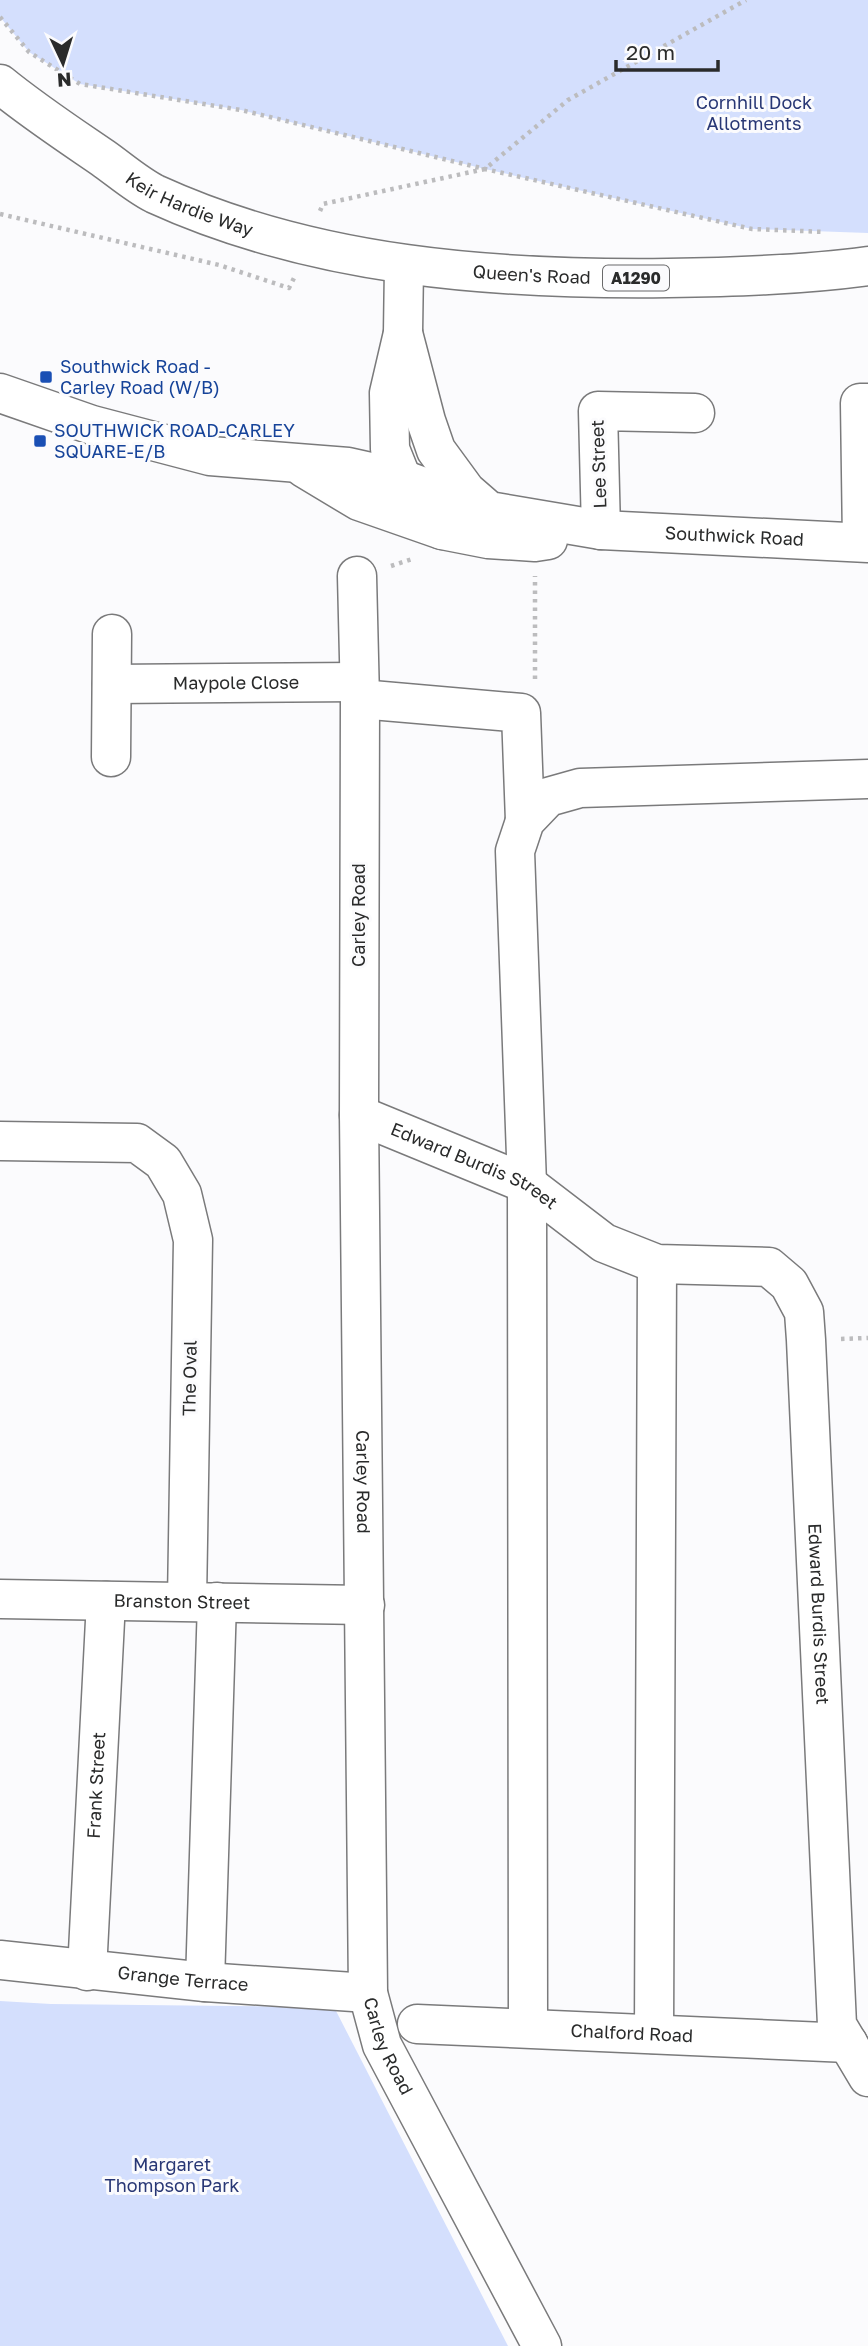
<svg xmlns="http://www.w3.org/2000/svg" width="868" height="2346" viewBox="0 0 868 2346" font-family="'Golos Text',sans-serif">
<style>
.green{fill:#d4dffd}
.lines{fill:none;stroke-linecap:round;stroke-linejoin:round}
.minor-casing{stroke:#7a7a7b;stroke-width:41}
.major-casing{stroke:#7a7a7b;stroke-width:41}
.path{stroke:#bcbcbe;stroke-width:4.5;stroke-dasharray:3.5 5;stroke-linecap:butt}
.minor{stroke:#fff;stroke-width:38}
.major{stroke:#fff;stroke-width:38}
.transit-dot{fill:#1a4fb4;stroke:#fbfbfd;stroke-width:2.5}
.labels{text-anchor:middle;stroke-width:6;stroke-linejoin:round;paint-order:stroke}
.shield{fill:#fbfbfd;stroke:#69696a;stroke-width:2}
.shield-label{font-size:16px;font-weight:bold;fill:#2a2b2b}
.park-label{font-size:18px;fill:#283775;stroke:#fbfbfd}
.street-label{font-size:18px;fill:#2a2b2b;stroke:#fbfbfd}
.transit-label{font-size:18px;fill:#164399;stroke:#fbfbfd;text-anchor:start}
</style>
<rect width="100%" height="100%" fill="#fbfbfd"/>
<!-- green -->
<path class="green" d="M0,0H868V233L752,229L485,169L241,110L80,84L29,52L0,17Z
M0,2001L51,2004L334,2007L508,2346H0Z"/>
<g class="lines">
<defs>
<g id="minor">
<path d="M0,393L92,425L210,456L348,467L402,479L489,511"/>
<path d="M304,468L359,501L442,530"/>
<path d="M601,530L598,411L695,413"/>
<path d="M862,542L860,403H868"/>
<path id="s1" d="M357,576L360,699L359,1115L368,1993L382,2045L542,2346"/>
<path id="s2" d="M112,684L359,682"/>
<path d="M360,699L521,713L525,821"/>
<path d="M111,757L112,634"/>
<path id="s3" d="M359,1115L527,1184L604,1243L657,1264L769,1267L789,1284L804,1312L806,1340L837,2025L868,2077"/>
<path d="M0,1141L137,1143L163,1162L182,1194L193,1240L187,1601"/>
<path id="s4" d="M0,1599L365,1605"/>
<path id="s5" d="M0,1960L205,1982L368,1993"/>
<path id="s6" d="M87,1971L106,1601"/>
<path d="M205,1982L217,1602"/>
<path id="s7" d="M417,2024L848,2043"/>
<path d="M528,2028L527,1184L515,851L525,821L548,797L580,788L868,779"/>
<path d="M654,2034L657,1264"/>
</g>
<g id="major">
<path id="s8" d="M0,84C33,111 68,134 103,158C120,170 137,185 155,194C315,267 495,280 668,278C734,277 802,275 868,266"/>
<path d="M404,266L403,333L389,393L390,449L402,479L422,511L442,530L488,539L535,542L548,540"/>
<path id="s9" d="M403,333L426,421L436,450L466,491L489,511L601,530L868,543"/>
</g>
</defs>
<!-- minor casing -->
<use href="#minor" class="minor-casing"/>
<!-- major casing -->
<use href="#major" class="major-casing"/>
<!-- path -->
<path class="path" d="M0,17L29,52L80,84L241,110L485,169L752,229L825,232
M320,211L323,204L485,169L568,100L746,0
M0,214L219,265L289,288L294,278
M391,566L412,559
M535,679V576
M841,1339L868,1338"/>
<!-- minor -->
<use href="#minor" class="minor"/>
<!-- major -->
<use href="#major" class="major"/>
</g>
<!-- markers -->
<g class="transit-dot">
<rect x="39" y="370" width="14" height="14" rx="3.5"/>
<rect x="33" y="434" width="14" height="14" rx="3.5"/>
</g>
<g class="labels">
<!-- shield labels -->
<rect class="shield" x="603" y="265.5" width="66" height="25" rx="5"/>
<g class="shield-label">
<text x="636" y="284">A1290</text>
</g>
<!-- park labels -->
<g class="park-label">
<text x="754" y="109">Cornhill Dock<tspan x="754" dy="21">Allotments</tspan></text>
<text x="172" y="2171">Margaret<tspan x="172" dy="21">Thompson Park</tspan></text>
</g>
<!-- street labels -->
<g class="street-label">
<text dy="6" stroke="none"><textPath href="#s8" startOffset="226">Keir Hardie Way</textPath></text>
<text dy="6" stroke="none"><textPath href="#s8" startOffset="578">Queen's Road</textPath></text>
<text transform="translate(599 464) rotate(-92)" y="6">Lee Street</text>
<text dy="6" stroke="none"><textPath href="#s9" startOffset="450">Southwick Road</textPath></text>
<text dy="6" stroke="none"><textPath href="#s2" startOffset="124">Maypole Close</textPath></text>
<text transform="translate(359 915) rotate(-90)" y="6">Carley Road</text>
<text dy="6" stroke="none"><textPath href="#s3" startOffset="126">Edward Burdis Street</textPath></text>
<text transform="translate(190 1378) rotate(-89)" y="6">The Oval</text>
<text dy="6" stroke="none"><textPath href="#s1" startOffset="906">Carley Road</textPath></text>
<text dy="6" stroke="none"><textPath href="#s4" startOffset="182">Branston Street</textPath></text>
<text dy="6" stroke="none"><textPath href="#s3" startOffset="808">Edward Burdis Street</textPath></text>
<text dy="6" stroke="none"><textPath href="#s6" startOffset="186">Frank Street</textPath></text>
<text dy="6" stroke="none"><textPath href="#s5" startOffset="184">Grange Terrace</textPath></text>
<text dy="6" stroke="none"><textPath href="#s7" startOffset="215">Chalford Road</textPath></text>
<text dy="6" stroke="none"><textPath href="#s1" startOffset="1474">Carley Road</textPath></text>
</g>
<!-- transit labels -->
<g class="transit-label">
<text x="60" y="373">Southwick Road -<tspan x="60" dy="21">Carley Road (W/B)</tspan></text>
<text x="54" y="437">SOUTHWICK ROAD-CARLEY<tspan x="54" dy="21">SQUARE-E/B</tspan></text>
</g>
</g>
<!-- north arrow -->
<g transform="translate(63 63) rotate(176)" stroke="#fbfbfd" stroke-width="5" paint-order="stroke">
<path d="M0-5L12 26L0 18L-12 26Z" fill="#2a2b2b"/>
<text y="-10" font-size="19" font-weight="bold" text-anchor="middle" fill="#2a2b2b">N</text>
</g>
<!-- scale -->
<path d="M616 60v10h102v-10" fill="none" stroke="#2a2b2b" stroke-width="3.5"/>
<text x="626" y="60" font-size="21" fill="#2a2b2b" stroke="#fbfbfd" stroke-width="5" paint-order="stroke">20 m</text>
</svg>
